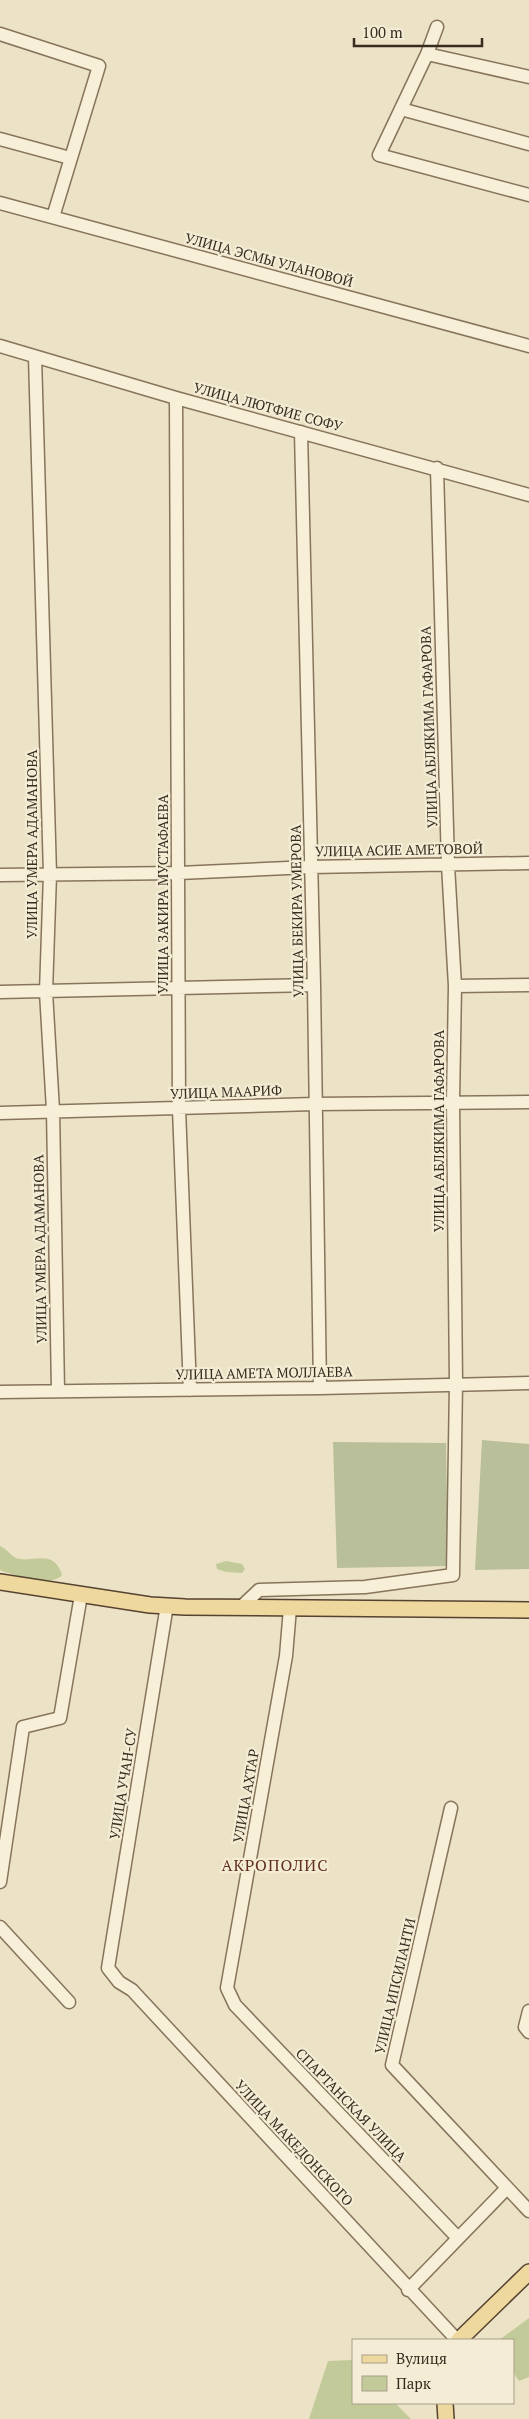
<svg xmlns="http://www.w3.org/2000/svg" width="529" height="2419" viewBox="0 0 529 2419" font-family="'PT Serif',serif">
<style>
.green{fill:#c3ca99}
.cemetery{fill:#b9bf98}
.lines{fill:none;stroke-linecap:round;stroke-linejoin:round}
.minor-casing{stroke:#87745c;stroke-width:15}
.major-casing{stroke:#554230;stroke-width:18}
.minor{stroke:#f7efd8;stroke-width:12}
.major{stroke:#eed89e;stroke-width:15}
.labels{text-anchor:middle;stroke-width:4.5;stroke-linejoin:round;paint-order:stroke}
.street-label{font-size:14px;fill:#372c1f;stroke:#f4ecd4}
.quarter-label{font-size:16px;letter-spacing:1px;fill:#623020;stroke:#f4ecd4}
</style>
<rect width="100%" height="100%" fill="#ece2c5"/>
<!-- green -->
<path class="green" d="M0,1546C7,1549 10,1555 16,1558C30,1564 54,1547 62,1575C52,1588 13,1575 0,1570Z
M226,1561L242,1564L245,1569L242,1573L226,1572L217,1569L216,1564Z
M529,2318V2377L519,2381L513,2372V2340H499Z
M353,2360V2403H395L411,2419H309L328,2361Z"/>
<!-- cemetery -->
<path class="cemetery" d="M482,1440L529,1444V1569L475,1570Z
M333,1442L446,1443L448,1566L337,1568Z"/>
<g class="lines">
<defs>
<path id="minor" d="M437,27L427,54L379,155L529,195
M0,34L99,66L53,217
M427,54L529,77
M401,109L529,144
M0,139L70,158
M0,203L529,346
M0,346L176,398L529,495
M35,357L50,874L46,992L53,1110L58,1391
M176,398L179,1109L190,1390
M301,432L314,985L320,1388
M0,875L179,873L310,867L529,863
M455,986L529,985
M0,992L314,985
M0,1113L314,1104L529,1102
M0,1392L320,1388L529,1383
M167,1605L108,1968L119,1982L132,1990L457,2340
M241,1607L259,1590L365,1587L453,1575L456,1383L453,1102L455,986L448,865L437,468
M290,1608L286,1656L227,1988L235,2005L458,2238
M451,1808L392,2065L529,2211
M0,1882L23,1727L60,1718L81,1595
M0,1927L69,2002
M529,2011L525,2027L529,2032
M408,2290L507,2188"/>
<path id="major" d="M0,1582L150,1605L185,1607L529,1610
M459,2340L529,2272
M445,2403L446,2419"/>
</defs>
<!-- minor casing -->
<use href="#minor" class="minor-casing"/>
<!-- major casing -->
<use href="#major" class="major-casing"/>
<!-- minor -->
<use href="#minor" class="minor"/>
<!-- major -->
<use href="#major" class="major"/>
</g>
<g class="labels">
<!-- street labels -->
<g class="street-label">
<text transform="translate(269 260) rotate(15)" y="5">УЛИЦА ЭСМЫ УЛАНОВОЙ</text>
<text transform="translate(268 407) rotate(15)" y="5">УЛИЦА ЛЮТФИЕ СОФУ</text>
<text transform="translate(429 727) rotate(-92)" y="5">УЛИЦА АБЛЯКИМА ГАФАРОВА</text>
<text transform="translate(32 844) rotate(-90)" y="5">УЛИЦА УМЕРА АДАМАНОВА</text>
<text transform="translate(399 850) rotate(-1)" y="5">УЛИЦА АСИЕ АМЕТОВОЙ</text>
<text transform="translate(163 894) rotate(-90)" y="5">УЛИЦА ЗАКИРА МУСТАФАЕВА</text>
<text transform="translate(297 911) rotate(-91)" y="5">УЛИЦА БЕКИРА УМЕРОВА</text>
<text transform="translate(226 1092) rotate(-2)" y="5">УЛИЦА МААРИФ</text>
<text transform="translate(439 1131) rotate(-90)" y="5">УЛИЦА АБЛЯКИМА ГАФАРОВА</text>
<text transform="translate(40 1249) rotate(-91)" y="5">УЛИЦА УМЕРА АДАМАНОВА</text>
<text transform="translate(264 1373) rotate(-1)" y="5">УЛИЦА АМЕТА МОЛЛАЕВА</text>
<text transform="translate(123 1784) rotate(-81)" y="5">УЛИЦА УЧАН-СУ</text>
<text transform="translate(246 1796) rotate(-80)" y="5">УЛИЦА АХТАР</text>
<text transform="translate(395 1986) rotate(-77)" y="5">УЛИЦА ИПСИЛАНТИ</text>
<text transform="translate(351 2105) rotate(46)" y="5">СПАРТАНСКАЯ УЛИЦА</text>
<text transform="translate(294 2143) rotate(47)" y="5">УЛИЦА МАКЕДОНСКОГО</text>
</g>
<!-- quarter labels -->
<g class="quarter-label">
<text x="275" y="1871">АКРОПОЛИС</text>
</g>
</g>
<!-- legend -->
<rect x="352" y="2339" width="162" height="65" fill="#f4ecd4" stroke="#a89f8c"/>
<rect x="362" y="2355" width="25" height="8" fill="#eed89e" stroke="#a89f8c"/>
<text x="396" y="2364" font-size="15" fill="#372c1f">Вулиця</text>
<rect x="362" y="2376" width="25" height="15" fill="#c3ca99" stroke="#a89f8c"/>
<text x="396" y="2389" font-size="15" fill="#372c1f">Парк</text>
<!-- scale -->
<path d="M354 38v8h128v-8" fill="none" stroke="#372c1f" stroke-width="2.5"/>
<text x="362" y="38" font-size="15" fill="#372c1f" stroke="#f4ecd4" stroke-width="4" paint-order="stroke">100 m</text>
</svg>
